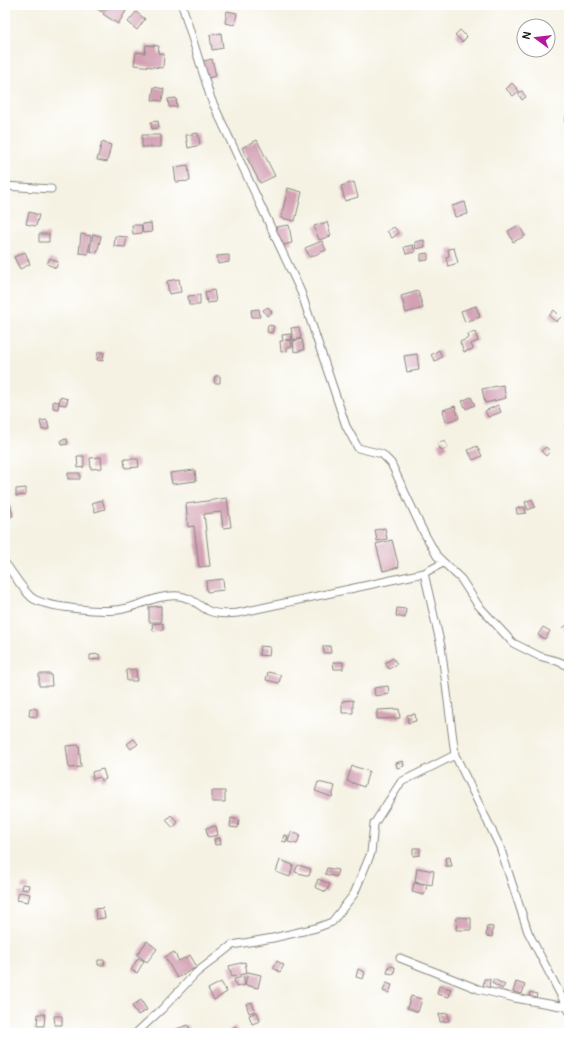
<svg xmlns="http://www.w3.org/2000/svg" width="574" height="1038" viewBox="0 0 574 1038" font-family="Pangolin,sans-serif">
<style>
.building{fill:#d3a1b3}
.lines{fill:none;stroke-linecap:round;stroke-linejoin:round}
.street-casing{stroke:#888780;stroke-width:9}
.street{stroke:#fff;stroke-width:7}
</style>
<rect width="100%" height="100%" fill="#fff"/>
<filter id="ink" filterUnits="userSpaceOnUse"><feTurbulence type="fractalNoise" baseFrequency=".025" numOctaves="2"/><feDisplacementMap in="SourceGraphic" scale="8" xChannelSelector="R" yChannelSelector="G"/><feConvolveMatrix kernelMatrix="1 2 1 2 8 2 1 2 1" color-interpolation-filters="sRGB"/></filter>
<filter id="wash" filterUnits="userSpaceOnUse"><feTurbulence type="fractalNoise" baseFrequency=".012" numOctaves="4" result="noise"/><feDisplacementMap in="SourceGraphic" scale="16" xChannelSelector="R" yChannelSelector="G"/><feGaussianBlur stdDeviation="0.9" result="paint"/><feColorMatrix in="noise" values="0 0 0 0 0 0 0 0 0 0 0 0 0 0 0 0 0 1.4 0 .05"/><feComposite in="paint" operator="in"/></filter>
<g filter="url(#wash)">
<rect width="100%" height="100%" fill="#f5f2e3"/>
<g id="blocks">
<!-- building -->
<path class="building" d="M92,5H107L102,12Z
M109,5H127L124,10L126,11L118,24L103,14Z
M227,11L237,13L235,25L225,23Z
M136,12L145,19L137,30L128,22Z
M460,30L467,37L462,42L455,35Z
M221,33L223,48L212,50L210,35Z
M146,45L159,46L158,53L164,54L163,68L134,65L136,52L145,53Z
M212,59L216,76L204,79L200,62Z
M512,83L519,91L513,96L506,89Z
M154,87L164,89L162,101L152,100Z
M522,91L526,97L522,100L518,93Z
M176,98L177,107H169L168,99Z
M567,115H569V124L564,121Z
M158,121L159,128L152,129L151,122Z
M198,133L200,145L188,148L186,135Z
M142,135H161V147H142Z
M257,140L275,176L260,183L242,148Z
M102,142L111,145L107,162L97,160Z
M188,165L190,181L176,182L174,167Z
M354,182L358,197L345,201L341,186Z
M288,188L302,192L295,221L281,218Z
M465,202L468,214L455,217L452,206Z
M29,212L39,215L36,226L26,224Z
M327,222L331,236L319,240L314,226Z
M151,223L152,232L143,233L142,224Z
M132,225H141L142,233L133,234Z
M289,225L292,243L279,246L276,227Z
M519,225L525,236L513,242L508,231Z
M394,227L399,233L392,238L387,231Z
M39,234H49V242H39Z
M81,234L91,236L88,254L79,253Z
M93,234L101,236L97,253L90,251Z
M115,236L127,237L125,247L114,246Z
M424,240L425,247L416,249L415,242Z
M322,241L326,250L310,257L305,248Z
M413,245L415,252L406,254L404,247Z
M454,248L458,263L448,266L446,257L449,256L448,249Z
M25,252L30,264L20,269L14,257Z
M428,253V260L421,261V254Z
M229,255V262L218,264L217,256Z
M50,258L58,262L56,268L47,264Z
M179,279L181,292L169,294L167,281Z
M214,290L216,302L207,303L205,292Z
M418,291L423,308L406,313L401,296Z
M200,295V305H189L188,296Z
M476,306L480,317L465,322L461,311Z
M268,307L272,312L267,316L263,310Z
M259,309L260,317H252L251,310Z
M554,310L561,317L556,322L549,316Z
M268,325L274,326L272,333L267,332Z
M299,327L301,338L293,340L291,328Z
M475,332L478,341L471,344L473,349L464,352L460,342L469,338L468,334Z
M291,334L292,340H285H291L292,347H287V351L281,352L280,341H283L282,335Z
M302,339L304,350L294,352L293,341Z
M439,350L442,357L435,361L431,355Z
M98,352H104L103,361L97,360Z
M417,354L419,370L407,372L404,356Z
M215,376H220V383H214Z
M503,385L506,398L485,403L482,389Z
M60,397L68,399L66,405L59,404Z
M471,397L475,405L466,409L462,401Z
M53,401L59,402L58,409L53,408Z
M498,405L501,412L488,417L485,411Z
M455,406L459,418L446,422L443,410Z
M47,420L49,429L42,430L40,421Z
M569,425V437L565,427Z
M67,439L68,444L62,445L61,440Z
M444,440L448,447L442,451L437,444Z
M477,446L482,456L473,460L468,450Z
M546,447L550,451L546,456L541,451Z
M77,456H84V467L78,468Z
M101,457L102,468L91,469L90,458Z
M124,459H138L139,467L125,468Z
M195,470L196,481L172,484L170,473Z
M68,473H80V479H68Z
M26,488V495L16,496V489Z
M227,498L231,527L223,528L221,512L204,514L210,566L199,567L194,526L188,527L186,504Z
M532,499L535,507L528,510L525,502Z
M102,500L105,509L95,512L92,503Z
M10,504L13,516L5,518V506Z
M525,507L526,513L517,514L516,508Z
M385,528L387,539L377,541L375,530Z
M392,540L399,567L383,571L376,544Z
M223,579L224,590L207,592L206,581Z
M161,606V622H149V607Z
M397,608L406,609L405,618L396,616Z
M163,623V630L153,631L152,624Z
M569,623V634L563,628Z
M543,627L550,631L545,639L538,635Z
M260,646L270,647L269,656L259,655Z
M323,646H330L331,653H324Z
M99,654L100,659L90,660V655Z
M393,658L397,664L389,669L385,663Z
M333,662H343V669H334Z
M136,669L137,681H127L126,670Z
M268,672L281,675L279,683L266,680Z
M39,674H51L52,686H39Z
M388,686L389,694L375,696L374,688Z
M353,700V713H342V701Z
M30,708L37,709V717L29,716Z
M399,709L400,718L377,719V710Z
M415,714L416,721L408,723L407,715Z
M134,739L138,744L131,749L127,744Z
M79,745L81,767L69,768L66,746Z
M403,761L404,766L397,768L396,763Z
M352,766L369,771L364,787L347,781Z
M103,769L106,779L101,781L100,777L93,779L92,772Z
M318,782L335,786L332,797L315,791Z
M212,791H225V802H212Z
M171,815L178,822L173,828L166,820Z
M231,818L239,820L238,828L230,827Z
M216,826L218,835L208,837L206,828Z
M291,832L300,835L297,844L288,842Z
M284,835L288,836L286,842L282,841Z
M220,838L221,844L215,845L214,839Z
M413,848H420V855L413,856Z
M450,857L452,866H446L445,858Z
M280,860L293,865L290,877L276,872Z
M298,865L311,869L309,876L295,872Z
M327,868L338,870L336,877L325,874Z
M417,868L434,871L432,885L415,882Z
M318,879L330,884L326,892L315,887Z
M414,883L427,886L424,895L412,892Z
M22,884L29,885L28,890L21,889Z
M19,892L30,894L28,902L17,900Z
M103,908L105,918L96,919L95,909Z
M457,917L471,918V930H456Z
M487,926L493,927L492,937L486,936Z
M147,941L157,949L147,962L137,955Z
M174,952L179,961L190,955L197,967L177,978L165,957Z
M138,958L144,961L137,973L131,970Z
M98,960H105L104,965H98Z
M277,961L284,965L280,972L273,968Z
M245,962L247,973L232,977L229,966Z
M389,966L395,967L394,974L387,973Z
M358,969L365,972L363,979L356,977Z
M248,972L261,975L258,988L245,985Z
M244,977L245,985L236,987L234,979Z
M484,979H490L489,989L483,988Z
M494,979L505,985L502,989L492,983Z
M221,982L227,992L214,1000L208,989Z
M516,982L525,985L522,994L513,992Z
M386,983L392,985L389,993L383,991Z
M439,986L451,989L449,997L437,994Z
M530,992L537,994L535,1002L528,1000Z
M411,996L422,999L418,1012L407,1008Z
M141,1000L147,1010L138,1015L132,1006Z
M252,1002L255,1011L249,1013L246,1004Z
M257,1012L260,1021L252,1024L249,1015Z
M448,1013L449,1021L440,1022L439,1014Z
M38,1014H45L44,1026H37Z
M54,1016H62V1025H55Z
M188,1025L191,1033H177L176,1029Z
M235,1026L239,1033H228L227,1032Z"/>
</g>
</g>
<g filter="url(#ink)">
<use href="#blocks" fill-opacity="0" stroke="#888780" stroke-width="1"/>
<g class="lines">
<defs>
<path id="street" d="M182,5L211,99L301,292L346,426L358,448L382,454L391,463L422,529L437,556L461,579L478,605L513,643L539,656L557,661L569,666
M5,186L51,189
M5,563C13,573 22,589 31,597C44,608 106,613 123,609C142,605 159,594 179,596C191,597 199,606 209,611C218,615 229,614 238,613L424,573L443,563
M424,573L441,646L455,755L500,847L528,932L569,1011
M400,958L478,989L515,998L566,1007
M136,1033L162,1009L196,973L232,945L273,938L316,928L332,922L354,894L371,853L374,824L401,782L455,755"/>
</defs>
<!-- street casing -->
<use href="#street" class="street-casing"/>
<!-- street -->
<use href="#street" class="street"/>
</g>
</g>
<!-- margin -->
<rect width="574" height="1038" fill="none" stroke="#fff" stroke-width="20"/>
<!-- north arrow -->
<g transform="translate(536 38) rotate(285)"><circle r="19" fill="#ffffff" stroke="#a4a4a4"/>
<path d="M0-3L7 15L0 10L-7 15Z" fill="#b5179e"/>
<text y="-6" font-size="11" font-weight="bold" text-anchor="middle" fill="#1c1c1c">N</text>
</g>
</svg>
